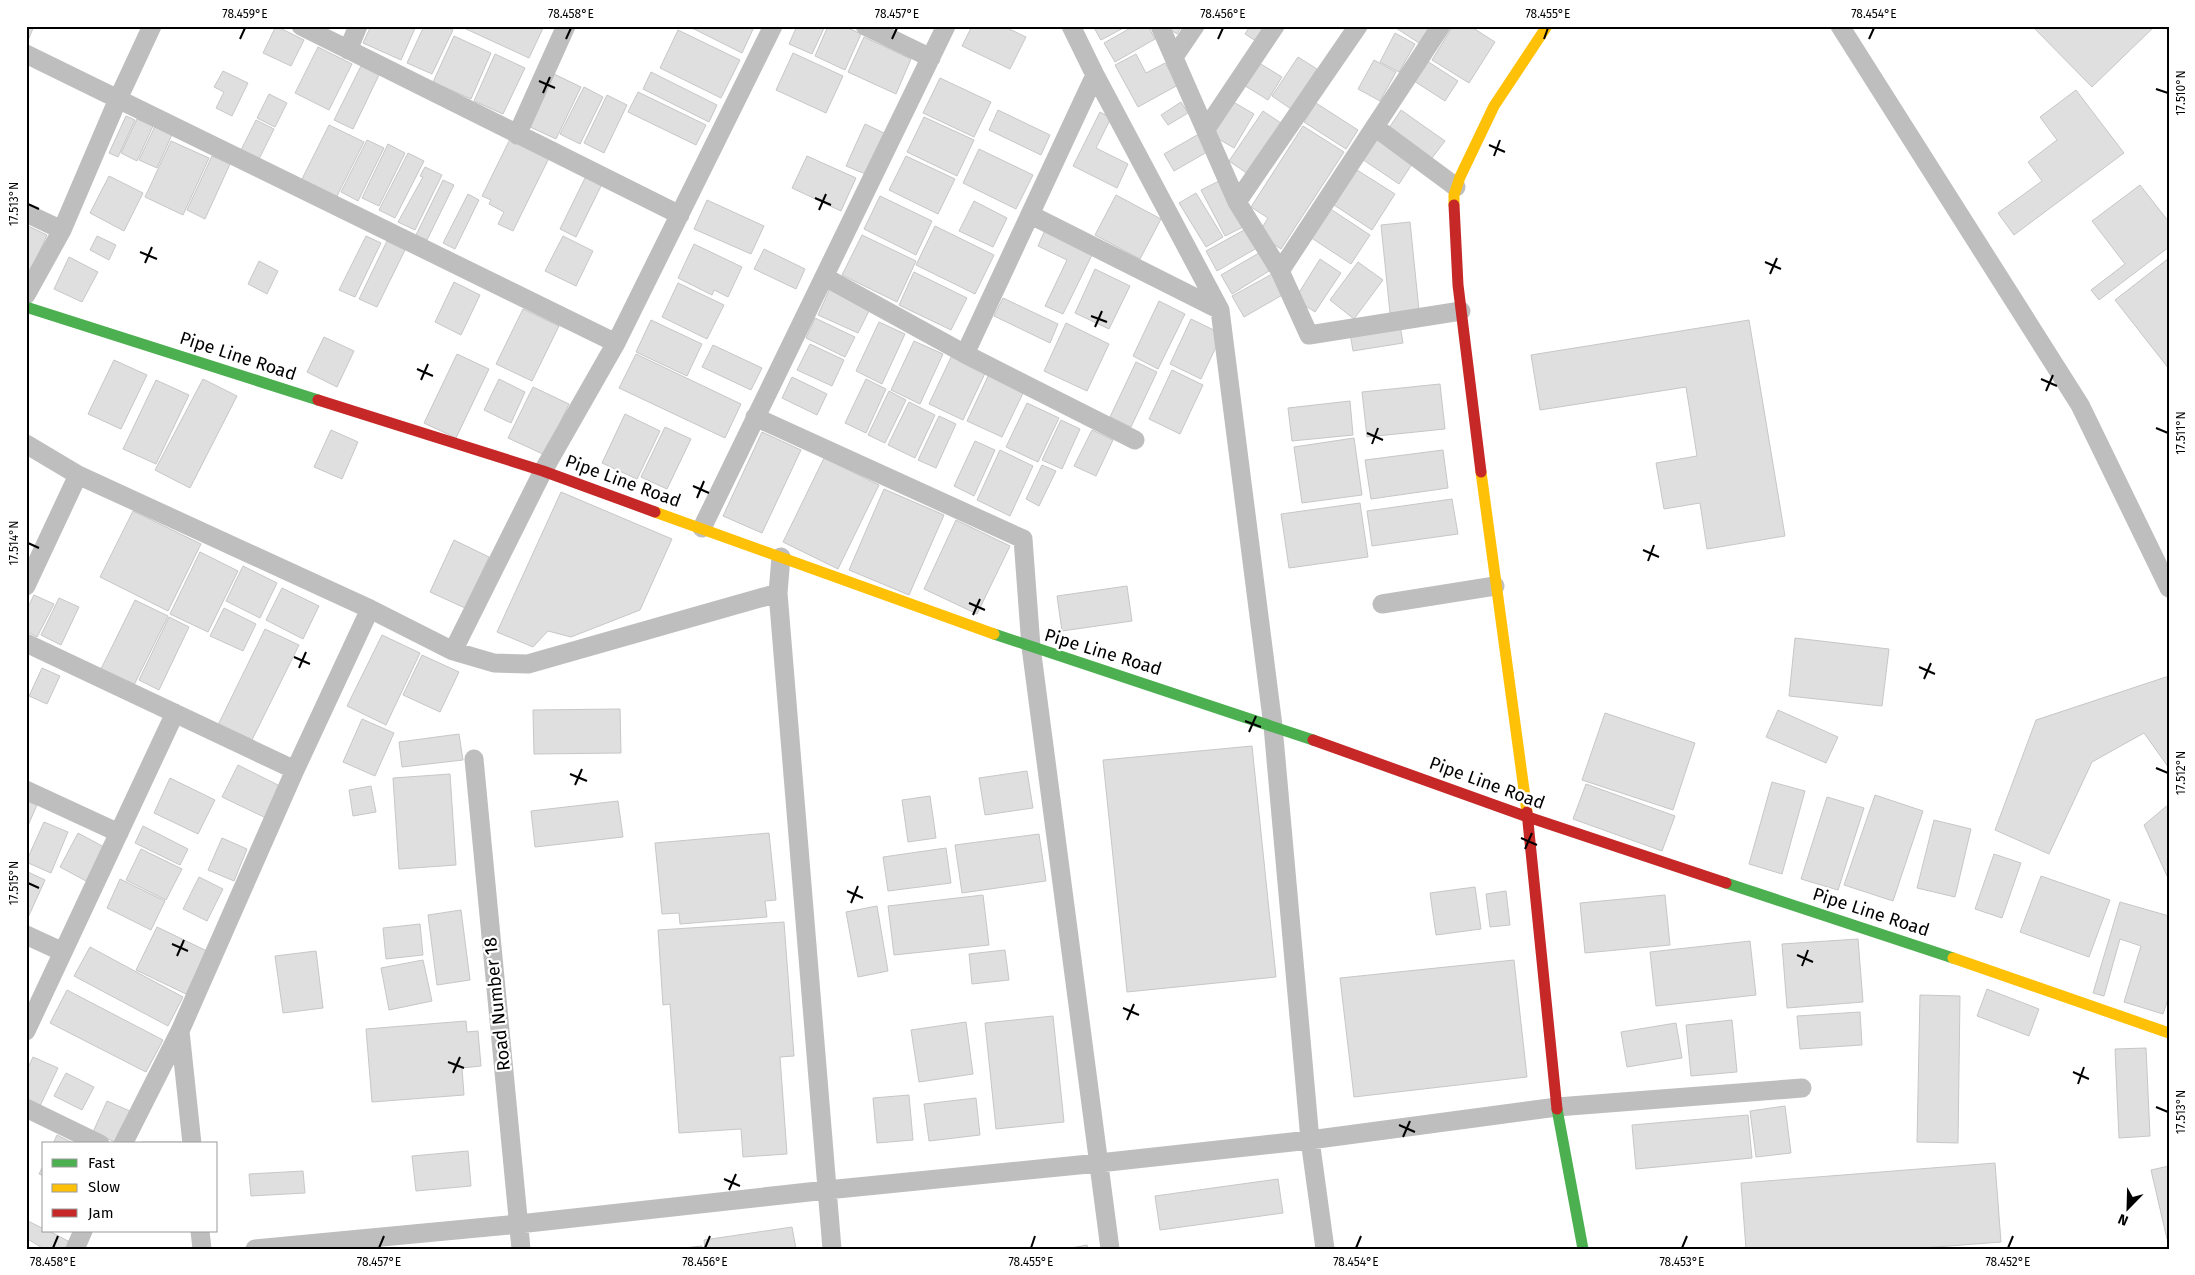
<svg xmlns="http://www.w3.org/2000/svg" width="2195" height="1275" viewBox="0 0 2195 1275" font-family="'Fira Sans',sans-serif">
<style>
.building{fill:#dfdfdf;stroke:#c7c7c7}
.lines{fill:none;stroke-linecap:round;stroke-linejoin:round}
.street{stroke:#bebebe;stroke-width:19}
.fast{stroke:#4caf50;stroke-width:11}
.slow{stroke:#ffc107;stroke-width:11}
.jam{stroke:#c62828;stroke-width:11}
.ticks{fill:none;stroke:#000;stroke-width:2}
.labels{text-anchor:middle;stroke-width:4.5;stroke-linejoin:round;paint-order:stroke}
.street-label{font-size:18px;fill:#000;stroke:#fff}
.neatline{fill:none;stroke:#000;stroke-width:2}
.ticks-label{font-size:12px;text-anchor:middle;fill:#000}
</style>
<rect width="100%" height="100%" fill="#fff"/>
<!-- building -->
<path class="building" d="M26,26H34L29,38L26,37Z
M276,26L304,40L291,66L263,53Z
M371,26H416L401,60L363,43Z
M424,26H444L453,30L432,74L407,63Z
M467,26H544L529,58L466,29Z
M688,26H753L754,27L742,53Z
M797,26H825L812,54L789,44Z
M828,26H844L861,34L845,70L815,56Z
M972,26H1003L1026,37L1010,69L962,46Z
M1093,26H1127L1101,40Z
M1134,26H1148L1155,39L1115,62L1104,43Z
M1165,26H1182L1177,34Z
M1250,26H1265L1256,41L1245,34Z
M1397,26H1430L1419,43L1396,28Z
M1453,26H1470L1495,42L1469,83L1432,60Z
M2032,26H2155L2092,87Z
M678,30L740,60L721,98L660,68Z
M1395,33L1415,44L1399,72L1380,62Z
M454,36L491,53L471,99L433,82Z
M864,37L911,59L896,94L848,72Z
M318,47L352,64L329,110L295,93Z
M793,53L843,76L826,113L776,90Z
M495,54L525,68L503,114L474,101Z
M1136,54L1146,73L1165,63L1178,85L1138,107L1115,65Z
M1298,57L1317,69L1291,109L1272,96Z
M1374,60L1396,72L1380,101L1358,89Z
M1256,61L1282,77L1268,100L1242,84Z
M1427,61L1458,81L1445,101L1414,81Z
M361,66L379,75L353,129L334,120Z
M223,71L248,83L232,116L216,108L224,92L214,87Z
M651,72L717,105L709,122L643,89Z
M554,74L581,87L556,139L528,126Z
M940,78L991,102L974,137L923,113Z
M584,87L603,97L580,144L560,134Z
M2076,90L2124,153L2014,235L1998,213L2042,181L2028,162L2057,140L2040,117Z
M638,92L706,125L696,145L628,112Z
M269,94L287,103L275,127L257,118Z
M607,95L627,105L604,153L584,143Z
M1230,100L1254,114L1234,148L1210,134Z
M1181,102L1188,113L1168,125L1161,115Z
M1316,103L1358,130L1346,149L1304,122Z
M998,110L1050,135L1041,155L989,130Z
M1401,110L1445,141L1432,158L1389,128Z
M1263,111L1281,123L1248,174L1229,161Z
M1100,112L1111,118L1096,148L1128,164L1117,188L1073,166Z
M126,116L135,120L118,157L109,153Z
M924,117L974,140L957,176L907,152Z
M137,119L153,126L137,161L121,153Z
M256,120L274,129L257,163L239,154Z
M157,122L174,130L157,168L139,160Z
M865,124L886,134L868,175L846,166Z
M329,125L364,142L336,198L301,181Z
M1303,126L1344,152L1281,249L1258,234L1268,218L1251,207Z
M1204,131L1214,148L1174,171L1164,154Z
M1377,131L1416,158L1399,184L1359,157Z
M510,139L549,158L513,231L498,224L504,212L489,204L491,200L482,196Z
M367,140L384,148L358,201L341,192Z
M171,141L209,158L183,215L145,197Z
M388,144L405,153L379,206L362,198Z
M979,149L1033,175L1016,209L963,183Z
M408,153L424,161L395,218L379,210Z
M212,156L230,164L205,219L187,210Z
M807,156L856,178L841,211L792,188Z
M906,156L955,179L938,214L889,190Z
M425,167L442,175L415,230L398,222L423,177L420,176Z
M1357,170L1395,194L1372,230L1334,205Z
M587,174L603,182L576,237L560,229Z
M109,176L143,193L124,231L90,213Z
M443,180L454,185L427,240L416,235Z
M1221,180L1245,226L1225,236L1201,190Z
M2140,185L2169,222V247L2099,300L2091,290L2125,264L2092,221Z
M1196,193L1223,237L1206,247L1179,203Z
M468,194L479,200L455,249L443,243Z
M1116,195L1161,219L1140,259L1095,235Z
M880,196L932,221L916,255L864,229Z
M707,200L764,226L751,254L694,229Z
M974,201L1007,218L993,247L959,231Z
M1329,208L1370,235L1351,264L1310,237Z
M1410,222L1419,310L1390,313L1381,225Z
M26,225L47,235L29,275L26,273Z
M935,226L994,255L975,294L916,265Z
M1246,229L1257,248L1217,271L1206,251Z
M1045,230L1093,253L1063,314L1045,306L1067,260L1038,246Z
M862,235L916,261L897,302L842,275Z
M97,236L116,245L109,260L90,250Z
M366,236L381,243L355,297L339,290Z
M563,236L593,251L576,286L545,271Z
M387,241L405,250L377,307L359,299Z
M694,244L742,267L728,297L714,290L712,295L678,278Z
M764,249L805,269L796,289L754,269Z
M1259,253L1269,271L1232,294L1221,275Z
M69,257L98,272L82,302L54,289Z
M2169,258V369L2115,300Z
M1320,259L1341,273L1315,312L1295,299Z
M259,261L278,271L267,294L248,284Z
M1358,262L1383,280L1354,319L1330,300Z
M1095,269L1130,286L1109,329L1075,313Z
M914,272L967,298L951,330L899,305Z
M1272,274L1284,294L1244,317L1232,296Z
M454,282L480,295L461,335L435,322Z
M678,283L724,305L707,339L662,317Z
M831,286L872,305L858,333L818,315Z
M1003,298L1058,324L1050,343L994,316Z
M1159,301L1185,314L1158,369L1133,356Z
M523,309L559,326L532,381L496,364Z
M815,318L855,337L845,357L806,338Z
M1191,319L1222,334L1201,379L1170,364Z
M651,320L702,344L687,376L636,352Z
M1749,320L1785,536L1707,549L1700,503L1664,509L1656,463L1697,456L1686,387L1540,410L1531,355Z
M879,322L905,334L882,384L856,371Z
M1066,323L1109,344L1087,391L1044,371Z
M1400,325L1403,343L1353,351L1350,333Z
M324,337L354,351L337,387L307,372Z
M914,341L943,354L920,404L891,390Z
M810,344L844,360L832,386L797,370Z
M713,345L762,368L751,390L702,367Z
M953,353L987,369L963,420L929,404Z
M457,354L489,369L456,438L424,423Z
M636,354L741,404L725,438L619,388Z
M114,360L147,375L121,429L88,414Z
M1136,362L1157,372L1131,427L1110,417Z
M1172,370L1203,385L1180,434L1149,419Z
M990,372L1025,389L1002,437L967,421Z
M792,377L827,394L817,415L782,398Z
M203,379L237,396L190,488L155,470Z
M499,379L525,392L511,423L484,410Z
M866,379L886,389L866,433L845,423Z
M156,380L189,395L156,464L123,449Z
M1440,384L1445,429L1367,437L1362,392Z
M533,387L569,404L545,455L508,438Z
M889,391L906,400L885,443L868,435Z
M1350,401L1353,435L1292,441L1288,408Z
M909,402L935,415L915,458L888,445Z
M1027,403L1059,418L1038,462L1006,447Z
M625,414L660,431L637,479L602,463Z
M939,416L956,424L936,468L918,460Z
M1061,420L1080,429L1062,469L1042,460Z
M665,427L691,439L667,489L641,477Z
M331,430L358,442L342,479L314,467Z
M1092,430L1113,440L1096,476L1074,466Z
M762,432L801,450L762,533L723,516Z
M1354,438L1362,495L1302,503L1294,447Z
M975,441L995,450L974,496L954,486Z
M1000,450L1033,466L1010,516L977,500Z
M1443,450L1448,488L1371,499L1365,460Z
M824,458L879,485L838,569L783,542Z
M1042,465L1056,471L1039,506L1026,499Z
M884,489L944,515L909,595L849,570Z
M561,492L672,539L640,610L571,637L548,631L533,647L497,632Z
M1452,499L1458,534L1372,546L1367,511Z
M1360,503L1368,557L1289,568L1281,514Z
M133,511L201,544L168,611L100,577Z
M956,520L1010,546L977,614L924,589Z
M454,540L489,557L465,608L430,592Z
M200,552L238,571L208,632L170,614Z
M243,566L277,583L260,618L226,601Z
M1127,586L1132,621L1062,631L1057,596Z
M282,588L319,606L303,639L266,620Z
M34,595L54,604L37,637L26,631V611Z
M59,598L79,607L61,645L41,635Z
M135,600L168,616L134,685L101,669Z
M224,608L256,624L243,651L210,636Z
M169,617L189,627L159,690L139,680Z
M265,629L299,645L250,744L217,727Z
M382,635L420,653L386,725L347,706Z
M1795,638L1889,649L1882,706L1789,696Z
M422,655L459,672L440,712L403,695Z
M42,668L60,676L47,704L29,696Z
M2169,676V768L2144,733L2092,762L2049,854L1995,830L2036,720Z
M620,709L621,753L534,754L533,710Z
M1778,710L1838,737L1826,763L1766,737Z
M1605,713L1695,743L1673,810L1582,780Z
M362,719L394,733L375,776L343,762Z
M459,734L463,760L402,767L399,742Z
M1252,746L1276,977L1127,992L1103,760Z
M238,765L282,787L266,818L222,797Z
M1027,771L1033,808L985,815L979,778Z
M450,774L456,865L399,869L393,778Z
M170,778L215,800L198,834L154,813Z
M1772,782L1805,791L1782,874L1749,864Z
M1586,784L1675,816L1662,851L1573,819Z
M371,786L376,812L353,816L349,790Z
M1875,795L1923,811L1893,901L1844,885Z
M930,796L936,838L908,842L902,800Z
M1827,797L1864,808L1838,890L1801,879Z
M26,801L37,805L26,830Z
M618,801L623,837L535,847L531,811Z
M2169,804V875L2167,876L2144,825Z
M1934,820L1971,829L1955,897L1917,888Z
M44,822L68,832L51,873L26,862Z
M143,826L188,849L180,865L135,843Z
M78,833L104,847L86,881L60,867Z
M769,833L776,900L765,901L767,917L680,924L679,913L662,914L655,843Z
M1039,834L1046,881L962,893L955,845Z
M222,838L247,849L234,881L208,870Z
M946,848L951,883L888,891L883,857Z
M141,849L182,869L166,900L126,880Z
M1994,854L2021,863L2002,918L1975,909Z
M26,871L45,880L26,922Z
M2041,876L2110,900L2089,957L2020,932Z
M199,877L223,889L207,921L183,909Z
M120,879L165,901L151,930L107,908Z
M1475,887L1481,929L1436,935L1430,893Z
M1506,891L1510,925L1490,927L1486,894Z
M983,895L989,945L894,955L888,906Z
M1665,895L1670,945L1585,953L1580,903Z
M2120,902L2169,916V996L2163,1014L2124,1002L2141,946L2120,939L2104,996L2093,993Z
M877,906L888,971L858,977L846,912Z
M461,910L470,980L437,985L428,915Z
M784,922L794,1056L780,1057L787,1154L743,1157L741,1129L679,1133L670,1004L663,1005L658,930Z
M420,924L423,955L386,959L383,928Z
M157,927L207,951L186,994L136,970Z
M1858,939L1863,1002L1787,1008L1782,944Z
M1750,941L1756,995L1656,1006L1650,952Z
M90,947L183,997L168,1026L74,976Z
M1005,950L1009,980L972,984L969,954Z
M316,951L323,1008L283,1013L275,956Z
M423,960L432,1001L389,1010L381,968Z
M1514,960L1527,1077L1354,1097L1340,978Z
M1987,989L2039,1009L2029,1036L1977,1016Z
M67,990L163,1040L146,1072L50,1023Z
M1920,995L1960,996L1958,1143L1917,1142Z
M1860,1012L1862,1045L1800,1049L1797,1016Z
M1053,1016L1064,1122L996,1129L985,1023Z
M1732,1020L1737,1072L1691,1076L1686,1025Z
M466,1021L467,1032L478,1031L481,1066L462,1068L464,1095L372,1102L366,1029Z
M966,1022L973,1074L919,1082L911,1030Z
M1676,1023L1682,1058L1627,1067L1621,1032Z
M2146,1048L2150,1136L2119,1138L2115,1049Z
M33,1057L58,1068L40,1106L26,1099V1072Z
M66,1073L94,1087L82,1110L54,1096Z
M909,1095L913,1140L877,1143L873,1098Z
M976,1098L980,1135L929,1141L924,1104Z
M107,1101L132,1112L117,1143L93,1132Z
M1785,1106L1791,1153L1756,1157L1750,1111Z
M1748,1115L1752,1158L1636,1169L1632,1125Z
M57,1135L75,1144H53Z
M141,1142H181V1144H141Z
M468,1151L471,1186L416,1191L412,1156Z
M1995,1163L2001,1242L1910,1249H1746L1741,1183Z
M44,1164V1176L39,1174Z
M2169,1166V1239H2167L2151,1170Z
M303,1171L305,1193L251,1196L249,1174Z
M1278,1179L1283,1213L1160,1230L1155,1196Z
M26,1220L44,1229V1231H49L70,1242L66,1249H44L26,1238Z
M792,1227L796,1249H705L704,1240Z
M1087,1245L1088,1249H1066Z
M702,1246V1249H684V1248Z"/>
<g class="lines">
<!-- street -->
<path class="street" d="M301,26L680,215
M865,26L931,58
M1071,26L1095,75L1220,310L1273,726L1310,1140L1325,1249
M1160,26L1237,202L1280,271L1309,335L1461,311
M1840,26L2080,405L2169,588
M348,50L358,26
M26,54L616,343
M1174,57L1195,26
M1375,127L1456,187
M1206,129L1275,26
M517,135L566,26
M1237,202L1358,26
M26,213L62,230
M1031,215L1220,310
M1280,271L1441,26
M825,277L965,354L1135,440
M26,295L62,230L118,99L152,26
M965,354L1095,75
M755,417L1023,539L1031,647L1110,1249
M26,444L78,475L370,609L453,651L494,663L528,664L778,593
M702,528L946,26
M781,557L778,593L832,1249
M26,586L78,475
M1382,604L1495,586
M26,643L295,770
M453,651L543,471L616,343L773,26
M474,759L521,1249
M26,790L119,833
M26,935L63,952
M26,1031L175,713
M180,1031L192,1144
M26,1108L100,1144
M123,1144L180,1031L295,770L370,609
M200,1231L202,1249
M75,1249L83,1231
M255,1249L519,1224L827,1190L1099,1163L1310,1140L1557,1107L1802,1088"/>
<!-- fast -->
<path class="fast" d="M26,307L318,400
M994,634L1313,740
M1726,883L1953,958
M1557,1109L1583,1249"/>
<!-- slow -->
<path class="slow" d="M1454,205V195L1460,177L1494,106L1547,26
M1481,472L1527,812
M655,512L994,634
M1953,958L2169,1033"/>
<!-- jam -->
<path class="jam" d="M1454,205L1458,285L1481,472
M318,400L543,471L655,512
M1313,740L1528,817L1726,883
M1527,812L1557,1109"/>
</g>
<!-- ticks -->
<path class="ticks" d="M240,39L245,28M566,39L571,28M892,39L897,28M1218,39L1223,28M1544,39L1548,28M1869,39L1874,28M539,81L555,88M2156,89L2168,93M543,93L550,77M1489,145L1505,152M1494,156L1500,140M815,198L831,205M28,204L39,209M819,210L826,194M140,252L157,259M1765,262L1781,269M145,263L152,247M1770,274L1777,258M1091,316L1107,322M1095,327L1102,311M417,369L433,376M2041,379L2057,386M421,380L428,364M2046,391L2053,375M2156,428L2168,433M1367,433L1383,440M1372,444L1378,428M693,486L709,493M697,498L704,481M28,543L39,548M1643,550L1659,557M1648,561L1654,545M969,603L985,610M973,615L980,599M294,657L310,664M1919,667L1935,674M299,668L306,652M1924,679L1931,663M1245,721L1261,727M1249,732L1256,716M2156,768L2168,773M570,774L587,781M575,785L582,769M1521,838L1537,845M1525,849L1532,833M28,883L39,888M847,891L863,898M851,903L858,886M172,944L188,951M1797,955L1813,962M177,956L184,940M1802,966L1808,950M1123,1008L1139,1015M1127,1020L1134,1004M448,1062L464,1068M2073,1072L2089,1079M453,1073L460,1057M2078,1084L2084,1067M2156,1107L2168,1112M1399,1125L1415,1132M1403,1137L1410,1121M724,1179L740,1186M729,1190L736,1174M53,1248L58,1236M379,1248L384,1236M705,1248L710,1236M1031,1248L1035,1236M1356,1248L1361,1236M1682,1248L1687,1236M2008,1248L2013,1236"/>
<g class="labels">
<!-- street labels -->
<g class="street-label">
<text transform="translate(238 356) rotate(18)" y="6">Pipe Line Road</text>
<text transform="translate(623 481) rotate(20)" y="6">Pipe Line Road</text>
<text transform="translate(1103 652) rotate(17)" y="6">Pipe Line Road</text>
<text transform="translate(1487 783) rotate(20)" y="6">Pipe Line Road</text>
<text transform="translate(1871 912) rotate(18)" y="6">Pipe Line Road</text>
<text transform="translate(497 1004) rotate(-96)" y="6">Road Number 18</text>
</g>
</g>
<!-- border -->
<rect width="2195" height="1275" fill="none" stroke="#ffffff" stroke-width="55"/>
<!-- legend -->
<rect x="42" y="1142" width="175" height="90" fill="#ffffff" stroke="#999999"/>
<rect x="52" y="1159" width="25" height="8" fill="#4caf50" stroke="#999999"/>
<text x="88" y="1168" font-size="15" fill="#000000">Fast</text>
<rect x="52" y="1184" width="25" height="8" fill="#ffc107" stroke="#999999"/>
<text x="88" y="1192" font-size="15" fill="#000000">Slow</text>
<rect x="52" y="1209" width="25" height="8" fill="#c62828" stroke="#999999"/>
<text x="88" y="1218" font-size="15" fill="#000000">Jam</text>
<!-- north arrow -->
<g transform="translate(2128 1208) rotate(203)" stroke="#ffffff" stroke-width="4" paint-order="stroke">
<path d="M0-4L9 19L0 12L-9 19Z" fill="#000000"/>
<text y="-8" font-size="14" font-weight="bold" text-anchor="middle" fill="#000000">N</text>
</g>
<rect x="28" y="28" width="2140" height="1220" class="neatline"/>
<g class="ticks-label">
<text x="245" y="18">78.459°E</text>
<text x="571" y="18">78.458°E</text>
<text x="897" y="18">78.457°E</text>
<text x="1223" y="18">78.456°E</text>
<text x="1548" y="18">78.455°E</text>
<text x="1874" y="18">78.454°E</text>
<text transform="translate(2181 93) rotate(-90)" y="4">17.510°N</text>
<text transform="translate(14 204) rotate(-90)" y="4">17.513°N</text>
<text transform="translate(2181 433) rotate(-90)" y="4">17.511°N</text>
<text transform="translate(14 543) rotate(-90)" y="4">17.514°N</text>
<text transform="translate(2181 773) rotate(-90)" y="4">17.512°N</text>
<text transform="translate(14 883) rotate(-90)" y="4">17.515°N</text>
<text transform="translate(2181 1112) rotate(-90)" y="4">17.513°N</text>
<text x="53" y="1266">78.458°E</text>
<text x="379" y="1266">78.457°E</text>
<text x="705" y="1266">78.456°E</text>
<text x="1031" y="1266">78.455°E</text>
<text x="1356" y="1266">78.454°E</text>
<text x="1682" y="1266">78.453°E</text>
<text x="2008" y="1266">78.452°E</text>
</g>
</svg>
